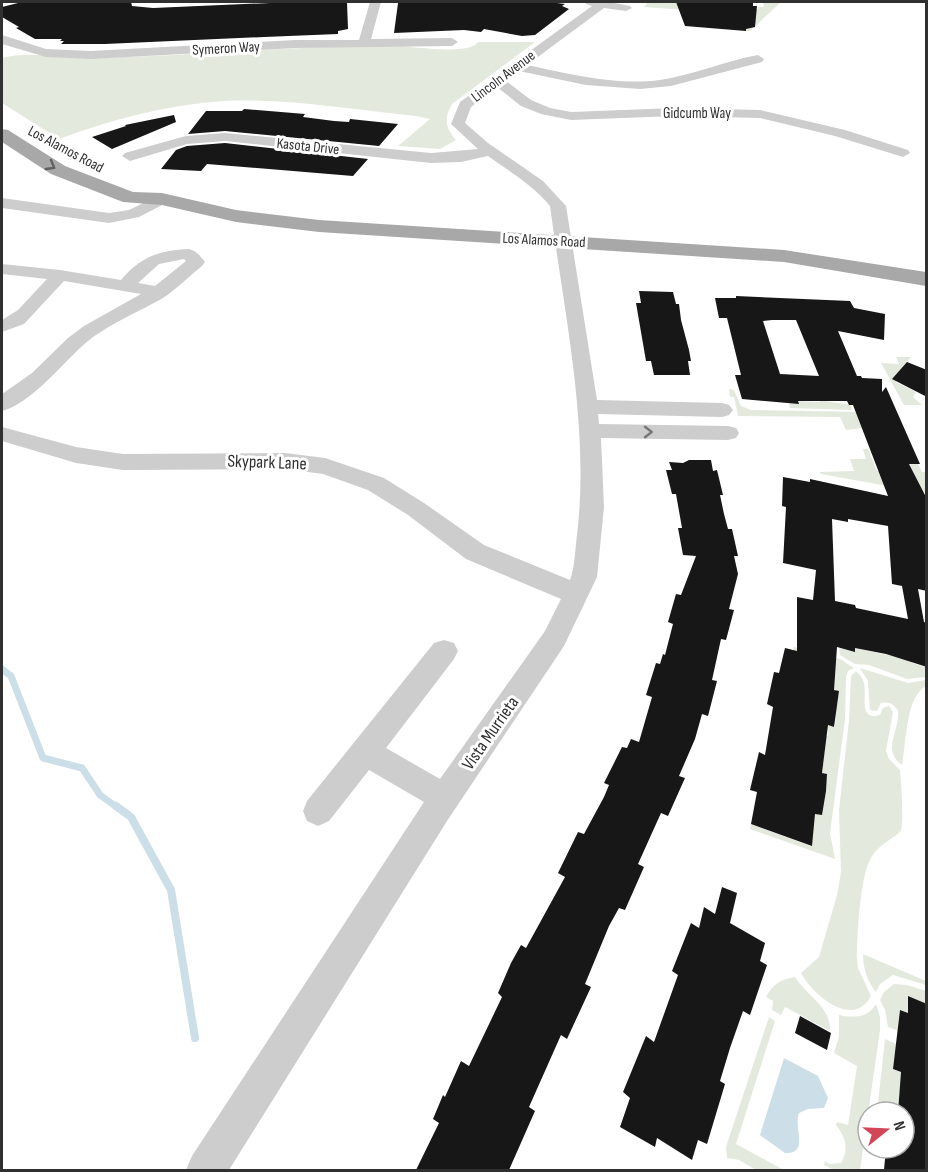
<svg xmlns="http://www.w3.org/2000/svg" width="928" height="1172" viewBox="0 0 928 1172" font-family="'Sofia Sans Condensed',sans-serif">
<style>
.green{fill:#e4e9dd}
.water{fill:#ccdee7}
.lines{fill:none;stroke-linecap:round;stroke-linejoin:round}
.stream-far1{stroke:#ccdee7;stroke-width:7}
.stream{stroke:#ccdee7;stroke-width:8}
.building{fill:#171717;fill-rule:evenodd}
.minor{fill:#cdcdcd;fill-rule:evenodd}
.major{fill:#a8a8a8;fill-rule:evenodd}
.oneway{stroke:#606060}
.oneway2{stroke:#777}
.labels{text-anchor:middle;stroke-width:6;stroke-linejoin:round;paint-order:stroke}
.far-street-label{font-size:15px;fill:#303030;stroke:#fff}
.street-label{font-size:18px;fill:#303030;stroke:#fff}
</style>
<rect width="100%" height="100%" fill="#fff"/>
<!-- green -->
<path class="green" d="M648,2H676L679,9H758V7H764L763,2H756H781L750,31H746L747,24L701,11L644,7Z
M478,42H535L452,104C444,118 445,127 456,140L440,149L398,146L430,119L416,116C353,110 287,98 224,101C166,105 113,119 59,139L2,103V58C31,50 62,59 92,58C193,56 293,45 394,46C412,46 469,56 478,42Z
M896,357H911L899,371L900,376L896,382L916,392L913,397L922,405H904L881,363L899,364Z
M729,389L734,390L741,406L751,410L865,412L863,428L846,430L840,417L738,416L734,397H730Z
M819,400L851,405L852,410L790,408L789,403L798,404V401L820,402Z
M863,449H868L877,471L895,472L919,484L909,464H918L922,472H926V493L821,474L820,472L854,471L850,459H866Z
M794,647L840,659L854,668L848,671L846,677L845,719L830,833L835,859L750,829L751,824L811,846L815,814L822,815L827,774L822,773L825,748L821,746L823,735L828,736V725L835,727L836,712L831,710L837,705L839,692L834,690L793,650Z
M839,648L854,651L855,648L911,660L912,663L926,667V677L907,679L869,665L855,664L840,655Z
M860,668L908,683L926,680V686C906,696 906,744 902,765C881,750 900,732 898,710C893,704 889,701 881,703L877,711L870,710L868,681Z
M856,671C859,674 863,678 864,683C867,696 858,721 880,715L883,708L889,706L893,712L886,751L889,759L900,770C901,780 904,823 901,830C899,836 878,844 871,858C860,876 857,935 857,958L858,968L871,996C853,1030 812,994 801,973L819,957L837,895L841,872L839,810L849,720L851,676Z
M863,954L926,981V985L893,975L880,984L876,992C867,981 863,968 863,954Z
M795,977C807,996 831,1007 830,1031L785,1007L781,1015L772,1010L773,1001L766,997C773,984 781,979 795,977Z
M894,984L907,985L926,991V1004L908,996V1013L900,1010L897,1030L888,1027L885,1010L880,1000L884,992Z
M876,1004L880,1017V1030L860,1170H834L824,1165L825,1161L829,1164L841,1163C849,1149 846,1138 836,1125L837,1122L848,1125L857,1066L834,1053L839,1037V1015C853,1018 868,1018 876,1004Z
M769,1017L775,1021L736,1144L784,1170H756L739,1160L727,1158L726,1147Z
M885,1039L896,1044L893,1069L901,1072L898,1112H877Z"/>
<!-- water -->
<path class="water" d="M784,1058L818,1076L828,1098L824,1108L808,1109L799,1113C793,1128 810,1154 785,1153L760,1135Z"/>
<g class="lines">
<!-- stream-far1 -->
<path class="stream-far1" d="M2,669L11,676L43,758L82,768L100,795L118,808"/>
<!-- stream -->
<path class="stream" d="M116,806L131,817L171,890L195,1038"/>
</g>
<!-- building -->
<path class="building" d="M22,2H131L132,6L153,8L292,2H347L348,29L338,31V34L264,37L105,44H61L64,41H60L62,39H35L16,28L19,27L2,17V7Z
M412,2H549L565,4L562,6L569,9L535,35L522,36L484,29L481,32L464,30L394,33L398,3Z
M676,2H753V6H757L755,27L746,29V31L685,26Z
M244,109L305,114L303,117L334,121L349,122L350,119L398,124L379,146L225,131L188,134L206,111H242Z
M174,115L176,122L112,149L92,137L126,126L125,125Z
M225,143L368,159L353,176L207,164L201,171L161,169L176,150L187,146Z
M639,291L673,292L676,304H679L681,320L689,350L691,361H688L690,375H654L651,361H646L636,303H641Z
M736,296L850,301L854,308L885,314L884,340L838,331L857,376H861L862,378L882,379V392L886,387L920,464H909L927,499V591L918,589L924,622L927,623V667L886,654L855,648V652L837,647L834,690L839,691L834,727L828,725L822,773L827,774L826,791L822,815L815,814L812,846L751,824L757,792L750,790L759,752L765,755L773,707L767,704L774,672L779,673L785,648L797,651V597L813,600L816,570L783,563L786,507L782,506L783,477L810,482V479L888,496L853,405H849L847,401H798L799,404L742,399L735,375H741L727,318H719L715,298H736ZM772,320H796L819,376L780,374L763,321ZM832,519L848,522V519L888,526L892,584L902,586L908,619L856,608L855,605L835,601Z
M907,362L927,370V397L892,379Z
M689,460H711L713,471L717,470L723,495H720L724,514L728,529H732L738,556H734L738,574L729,609L734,610L726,640L721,639L712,680L717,681L708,716L702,714L695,739L679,776L685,778L668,816L661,813L638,864L644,867L625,910L619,908L609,926L585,984L591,987L567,1039L561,1035L529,1107L535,1111L509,1170H416L439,1123L433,1119L443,1095L445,1097L461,1061L469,1066L502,997L498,993L511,963L521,945L526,948L565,877L558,873L578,832L584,834L604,797L609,785L604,783L622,747L627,748L631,739L639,742L652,697L646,695L656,663L660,664L663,654L665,655L673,624L668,622L676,594L681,595L696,556L683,555L678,528H682L676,494H672L666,470H672L669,462L683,463Z
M722,887L737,893L730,923L765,943L760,961L767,965L750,1015L743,1011L730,1048L720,1081L725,1084L707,1144L698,1140L692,1160L657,1138L655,1147L620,1127L630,1098L623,1092L646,1036L654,1042L678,975L672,971L691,923L699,928L704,907L715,914Z
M908,996L927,1004V1170H884L886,1148H904V1112H898L901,1072L893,1069L900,1010L908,1013Z
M800,1016L831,1033L827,1050L795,1033Z"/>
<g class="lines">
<!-- minor -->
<path class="minor" d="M370,2H381L371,39L452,38L458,42L452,46L295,48L91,59L46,57L2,44V35L46,49L91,51L295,40H359Z
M585,2H609L630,6L632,8L626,11L604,8L527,65C570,74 616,86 660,80C693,75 725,61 758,55L764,59L762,62L671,86L640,89L586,85L519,71L506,81L531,100L550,108L571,112L675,108L760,110L845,130L908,150L910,153L903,157L835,136L760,118L675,116L571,120L541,114L521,106L497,87L471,107L465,123L488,143L543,181L566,206L597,400L722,403L729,405L733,410L729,415L722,417L598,414L599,424L728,426L736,428L739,433L736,438L728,440L601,438L604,507L597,577L564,646L447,821L229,1170H186L192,1156L424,802L369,770L329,821L318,826L307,821L303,811L307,801L434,643L444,640L454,643L458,651L454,659L386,748L440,779L545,631L561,599L466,559L408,515L368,490L323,474L285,469L123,470L76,463L2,441V427L76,447L123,454L285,453L325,458L384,478L424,503L484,545L570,580C575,567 575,550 577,535C590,429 564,312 550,206C533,185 510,172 488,156L461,162L431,163L225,141L187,144L130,161L122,156L125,153L186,136L225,133L431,153L478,149L451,124L460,102L592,6L586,4Z
M162,194L168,196L170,199L168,202L139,217L109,223L2,208V198L109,213L129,210Z
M189,249C197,251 200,256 205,262L202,266C189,276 177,289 163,298C135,314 103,326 80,348C60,367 28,405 2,411V394L32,373L68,338L84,326L141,294L64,281L24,324L2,332V320L18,310L47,279L2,274V264L60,270L121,280C140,257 160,250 189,249ZM184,259L186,261L155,286L138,283L159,264Z"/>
<!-- major -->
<path class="major" d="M2,129L8,130L65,166L133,192L162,193L236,210L319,220L784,250L926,272V286L784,262L319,232L236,222L162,205L123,202L51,174L2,142Z"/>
</g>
<!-- one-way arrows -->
<defs><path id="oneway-chevron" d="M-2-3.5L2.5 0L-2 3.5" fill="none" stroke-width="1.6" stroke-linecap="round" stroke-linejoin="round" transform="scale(1.5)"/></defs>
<use class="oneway" href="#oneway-chevron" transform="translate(51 166) rotate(30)"/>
<use class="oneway2" href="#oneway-chevron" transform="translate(648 432)"/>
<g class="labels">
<!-- far-street labels -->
<g class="far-street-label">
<text transform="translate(226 48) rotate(-3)" y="5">Symeron Way</text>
<text transform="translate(503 76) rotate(-37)" y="5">Lincoln Avenue</text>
<text x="697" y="118">Gidcumb Way</text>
<text transform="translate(308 146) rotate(6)" y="5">Kasota Drive</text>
<text transform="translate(66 149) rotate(28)" y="5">Los Alamos Road</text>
<text transform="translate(544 240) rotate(3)" y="5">Los Alamos Road</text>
</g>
<!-- street labels -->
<g class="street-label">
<text transform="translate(267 462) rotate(2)" y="6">Skypark Lane</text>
<text transform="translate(490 733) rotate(-55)" y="6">Vista Murrieta</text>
</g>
</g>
<!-- border -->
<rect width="928" height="1172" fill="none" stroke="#303030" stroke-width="6"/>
<!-- north arrow -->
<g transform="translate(886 1130) rotate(72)"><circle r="28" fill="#ffffff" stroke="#acacac" stroke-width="1.5"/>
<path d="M0-4.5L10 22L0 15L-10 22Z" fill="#d34658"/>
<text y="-9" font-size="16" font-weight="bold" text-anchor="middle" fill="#303030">N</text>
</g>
</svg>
